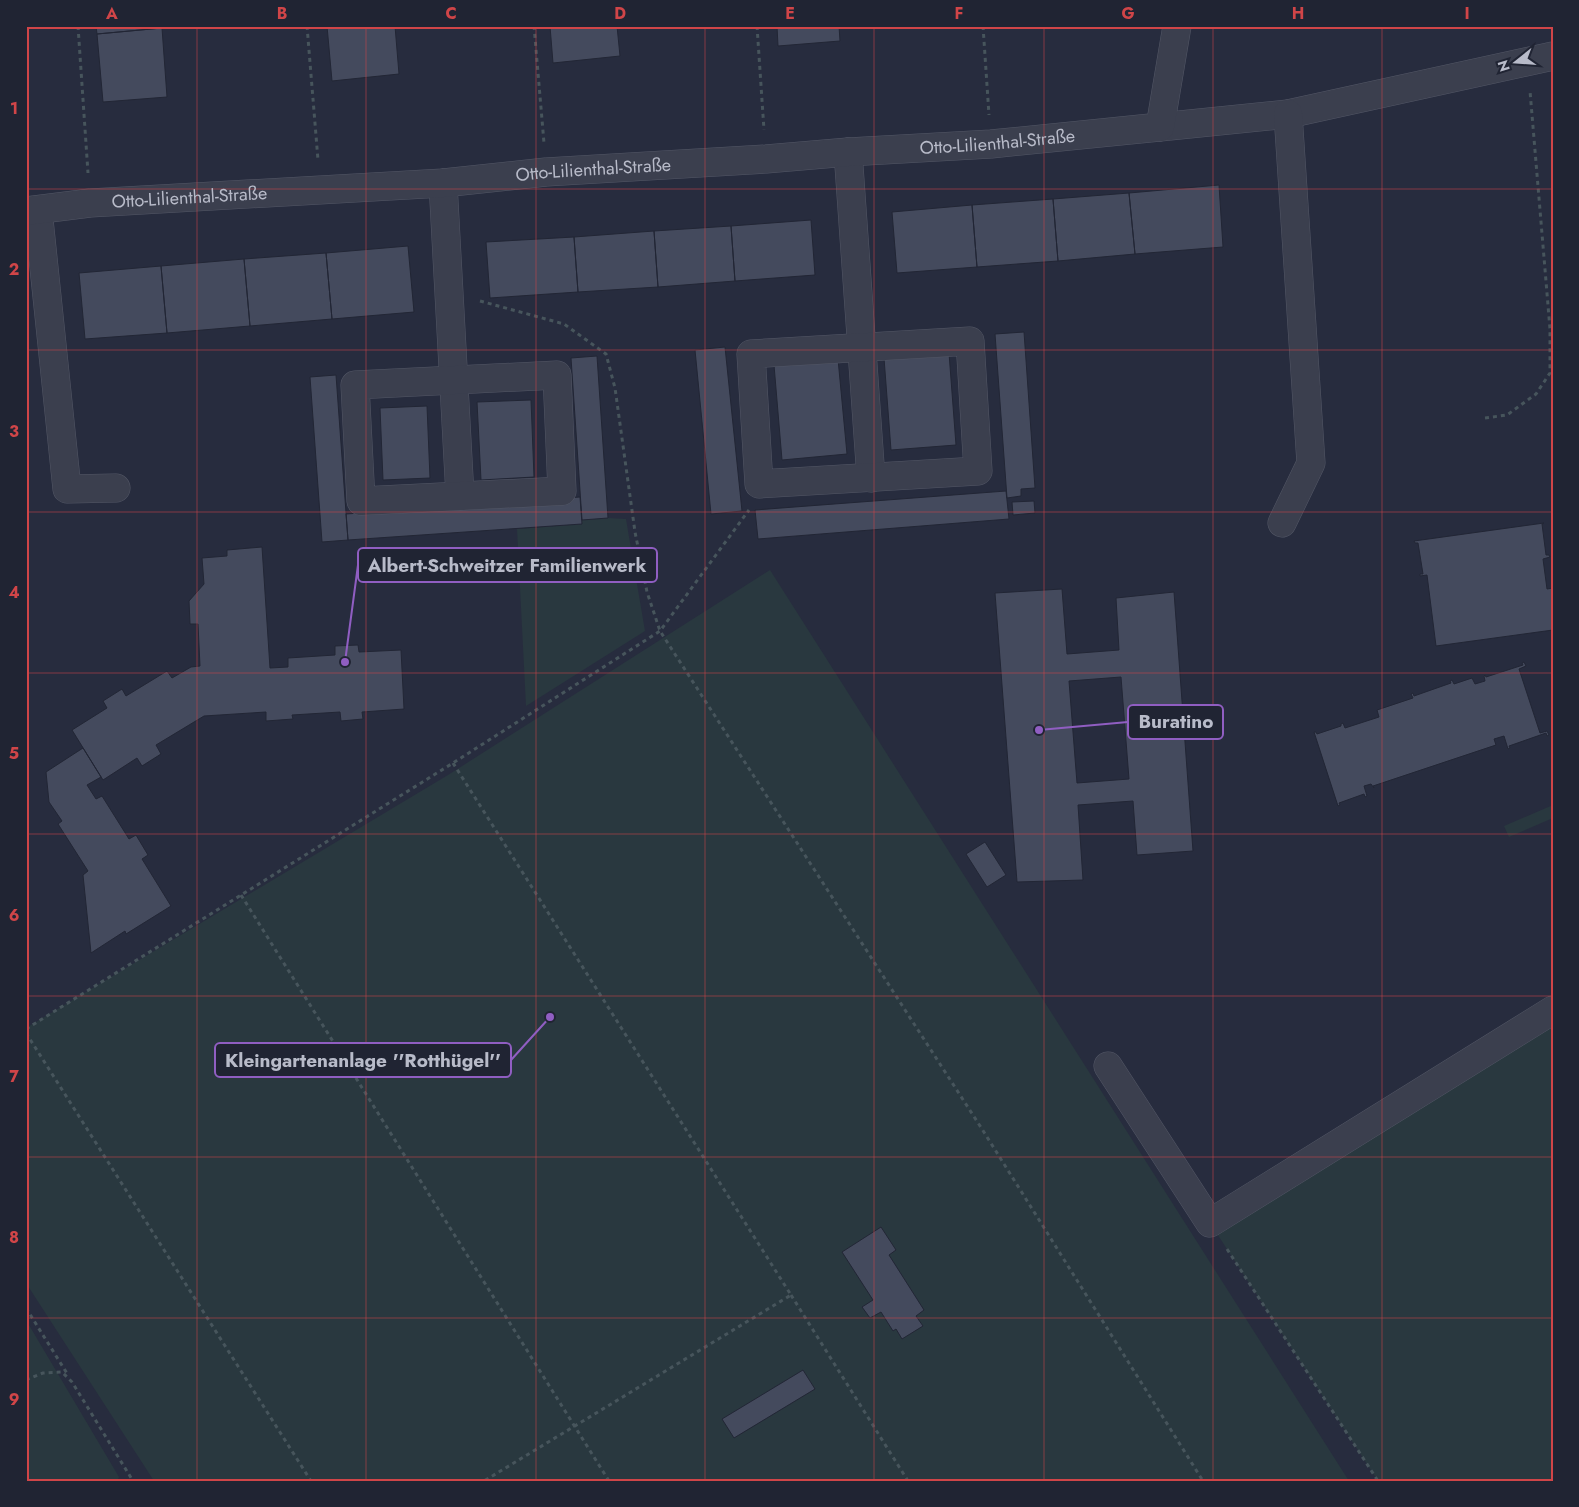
<svg xmlns="http://www.w3.org/2000/svg" width="1579" height="1507" viewBox="0 0 1579 1507" font-family="Jost,sans-serif">
<style>
.green{fill:#29383f}
.building{fill:#444a5d;stroke:#222635;fill-rule:evenodd}
.lines{fill:none;stroke-linecap:round;stroke-linejoin:round}
.minor-casing{stroke:#535766;stroke-width:29}
.path{stroke:#47555c;stroke-width:3;stroke-dasharray:4 4;stroke-linecap:butt}
.minor{stroke:#3b3f4e;stroke-width:28}
.grid{fill:none;stroke:#d04548;stroke-width:1;stroke-opacity:0.55}
.labels{text-anchor:middle;stroke-width:4;stroke-linejoin:round;paint-order:stroke}
.street-label{font-size:18px;fill:#b8bbc9;stroke:#202433}
.leader{fill:none;stroke:#905ec2;stroke-width:2}
.callout-dot{fill:#905ec2;stroke:#202433;stroke-width:2}
.callout{fill:#202433;stroke:#905ec2;stroke-width:2}
.callout-label{font-size:19px;text-anchor:middle;font-weight:bold;fill:#b8bbc9}
.neatline{fill:none;stroke:#d04548;stroke-width:2}
.grid-label{font-size:16px;text-anchor:middle;font-weight:bold;fill:#d04548}
</style>
<rect width="100%" height="100%" fill="#272c3e"/>
<!-- green -->
<path class="green" d="M608,518L626,519L645,631L526,706L517,529L582,524V520Z
M770,570L1349,1481H154L26,1283V1028L448,775Z
M1553,805V818L1509,837L1504,826Z
M1553,1011V1481H1378L1210,1223Z
M26,1320L119,1477L117,1481H26Z"/>
<!-- building -->
<path class="building" d="M96,26H162V28L97,34Z
M327,26H395L399,74L332,81Z
M550,26H617L620,56L553,63Z
M777,26H839L840,41L778,46Z
M162,28L167,97L103,102L97,34Z
M1219,185L1223,247L1135,254L1129,193Z
M1129,193L1135,254L1058,261L1053,199Z
M1053,199L1058,261L977,267L972,205Z
M972,205L977,267L897,273L892,212Z
M811,220L815,275L735,281L731,226Z
M731,226L735,281L658,287L654,231Z
M654,231L658,287L578,292L574,237Z
M574,237L578,292L490,298L486,242Z
M408,246L414,312L332,319L326,253Z
M326,253L332,319L250,326L244,259Z
M244,259L250,326L167,333L161,266Z
M161,266L167,333L85,339L79,273Z
M1024,332L1035,488L1021,489V496L1007,498L995,334Z
M725,347L742,511L711,514L695,350Z
M949,353L956,445L891,450L884,358Z
M597,356L608,518L582,520L571,358Z
M838,359L847,454L782,460L774,365Z
M336,375L348,540L322,542L310,377Z
M531,400L534,477L481,480L477,402Z
M427,406L430,478L383,480L380,408Z
M1006,491L1009,519L758,539L755,510Z
M580,497L582,524L348,540L346,514Z
M1034,501L1035,513L1013,515L1012,502Z
M1544,523L1542,524L1546,555H1549L1550,557L1543,559L1547,589L1553,588V630L1436,646L1427,575L1420,576V574H1423L1418,543H1415L1414,541Z
M262,547L270,668L288,667V658L335,655V646L358,645L359,652L401,650L404,709L362,712L363,719L341,721L340,712L292,715L293,719L266,721V712L204,716L156,745L161,754L142,766L137,758L103,780L72,730L107,708L103,701L122,689L126,696L167,671L172,678L191,667L200,666L198,624H190L189,601L204,584L202,558L227,556V550Z
M1062,589L1067,654L1119,650L1116,598L1174,592L1193,851L1137,855L1133,801L1078,805L1083,880L1017,882L995,593ZM1121,677L1129,779L1077,783L1069,681Z
M1524,662L1526,666L1519,669L1540,733L1547,731L1549,735L1547,736L1546,733L1509,746L1510,748L1508,749L1504,736L1494,739L1496,745L1373,786L1374,788L1371,784L1364,786L1367,796L1365,797L1364,794L1339,803L1340,805L1338,806L1314,732H1316L1317,734L1341,726V724L1343,723L1345,728L1379,717L1377,710L1413,698L1411,694L1413,693L1414,696L1451,683L1450,681L1452,680L1454,684L1472,678L1475,684L1485,681L1484,676L1485,675L1486,677L1523,665L1522,663Z
M83,748L101,777L87,785L96,799L102,796L129,839L136,835L148,855L142,859L171,906L126,934L125,931L91,953L83,875L88,871L58,824L62,821L49,802L46,772Z
M985,842L1006,875L987,887L966,854Z
M881,1227L896,1250L889,1255L924,1310L916,1316L923,1326L902,1339L896,1329L893,1331L881,1312L870,1318L862,1307L873,1300L842,1252Z
M803,1370L815,1389L734,1438L722,1419Z"/>
<g class="lines">
<defs>
<g id="minor">
<path d="M1160,127L1288,114L1553,56"/>
<path d="M848,152L871,478"/>
<path d="M443,183L460,496"/>
<path d="M38,210L67,489L116,488"/>
<path id="s1" d="M26,211L90,203L443,183L546,172L766,159L848,152L991,144L1160,127L1177,26"/>
<path d="M970,341L978,471L759,484L751,354Z"/>
<path d="M557,375L562,491L361,501L355,385Z"/>
<path d="M1282,523L1311,463L1288,114"/>
<path d="M1108,1066L1210,1223L1553,1010"/>
</g>
</defs>
<!-- minor casing -->
<use href="#minor" class="minor-casing"/>
<!-- path -->
<path class="path" d="M78,26L88,173
M307,26L318,160
M534,26L544,143
M757,26L764,130
M983,26L989,115
M480,301L564,324L606,354L615,388L635,532L647,592L660,631L982,1129L1203,1481
M1485,418L1507,415L1536,394L1550,373V329L1530,91
M453,763L791,1295L484,1481
M241,895L609,1481
M26,1029L453,763L660,631L749,510
M26,1033L311,1481
M1227,1249L1378,1481
M791,1295L908,1481
M26,1308L68,1375
M26,1380L43,1373L62,1372L72,1382L133,1481"/>
<!-- minor -->
<use href="#minor" class="minor"/>
</g>
<!-- grid -->
<path class="grid" d="M197,26V1481M366,26V1481M536,26V1481M705,26V1481M874,26V1481M1044,26V1481M1213,26V1481M1382,26V1481M26,189H1553M26,350H1553M26,512H1553M26,673H1553M26,834H1553M26,996H1553M26,1157H1553M26,1318H1553"/>
<g class="labels">
<!-- street labels -->
<g class="street-label">
<text dy="6" stroke="none"><textPath href="#s1" startOffset="974">Otto-Lilienthal-Straße</textPath></text>
<text dy="6" stroke="none"><textPath href="#s1" startOffset="569">Otto-Lilienthal-Straße</textPath></text>
<text dy="6" stroke="none"><textPath href="#s1" startOffset="164">Otto-Lilienthal-Straße</textPath></text>
</g>
</g>
<!-- callouts -->
<path class="leader" d="M345 662L358 565M1039 730L1128 722M550 1017L511 1060"/>
<g class="callout-dot">
<circle cx="345" cy="662" r="5"/>
<circle cx="1039" cy="730" r="5"/>
<circle cx="550" cy="1017" r="5"/>
</g>
<g class="callout">
<rect x="358" y="548" width="299" height="34" rx="5"/>
<rect x="1128" y="705" width="95" height="34" rx="5"/>
<rect x="215" y="1043" width="296" height="34" rx="5"/>
</g>
<g class="callout-label">
<text x="507" y="572">Albert-Schweitzer Familienwerk</text>
<text x="1176" y="728">Buratino</text>
<text x="363" y="1067">Kleingartenanlage ''Rotthügel''</text>
</g>
<!-- border -->
<rect width="1579" height="1507" fill="none" stroke="#202433" stroke-width="55"/>
<!-- north arrow -->
<g transform="translate(1516 62) rotate(253)" stroke="#202433" stroke-width="4" paint-order="stroke">
<path d="M0-4L9 19L0 12L-9 19Z" fill="#b8bbc9"/>
<text y="-8" font-size="14" font-weight="bold" text-anchor="middle" fill="#b8bbc9">N</text>
</g>
<rect x="28" y="28" width="1524" height="1452" class="neatline"/>
<g class="grid-label">
<text x="112" y="19">A</text>
<text x="282" y="19">B</text>
<text x="451" y="19">C</text>
<text x="620" y="19">D</text>
<text x="790" y="19">E</text>
<text x="959" y="19">F</text>
<text x="1128" y="19">G</text>
<text x="1298" y="19">H</text>
<text x="1467" y="19">I</text>
<text x="14" y="114">1</text>
<text x="14" y="275">2</text>
<text x="14" y="437">3</text>
<text x="14" y="598">4</text>
<text x="14" y="759">5</text>
<text x="14" y="921">6</text>
<text x="14" y="1082">7</text>
<text x="14" y="1243">8</text>
<text x="14" y="1405">9</text>
</g>
</svg>
